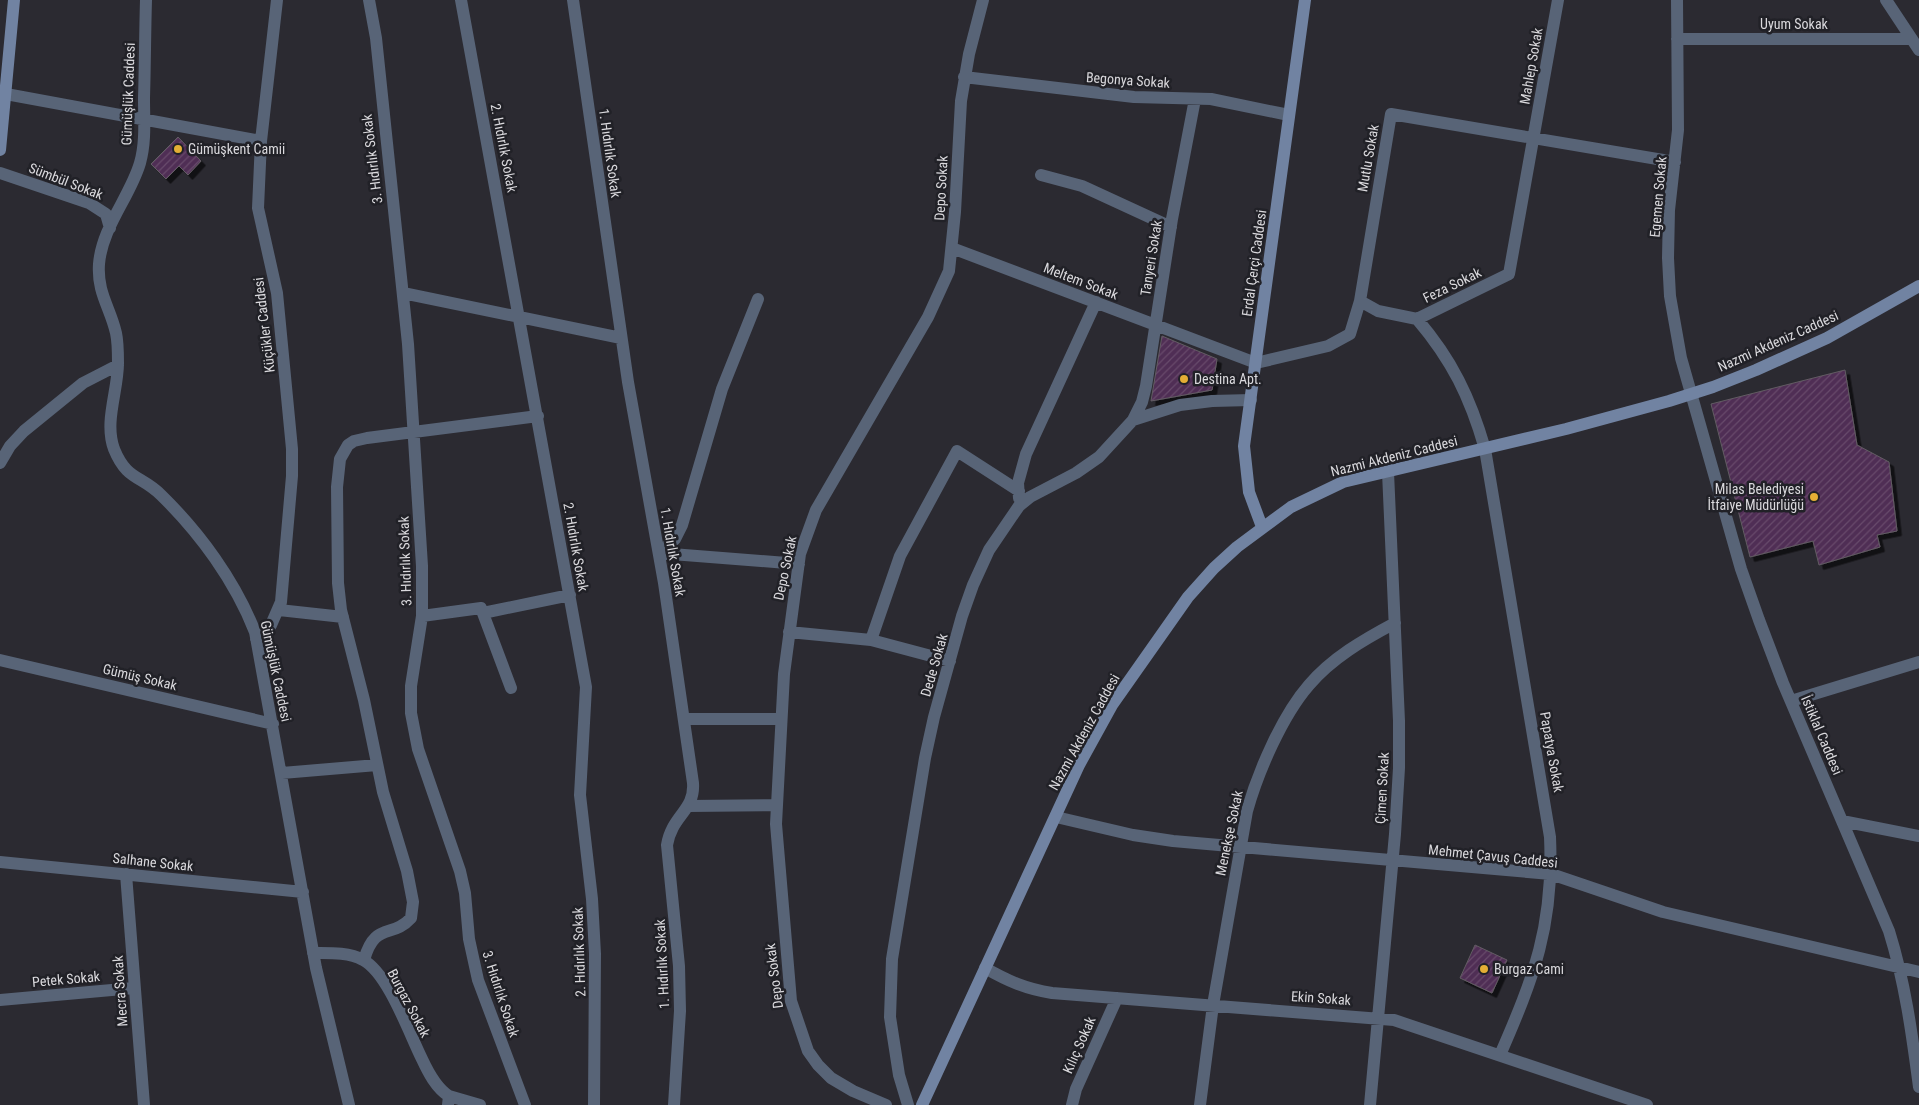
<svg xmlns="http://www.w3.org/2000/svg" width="1919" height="1105" viewBox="0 0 1919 1105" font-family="'Roboto Condensed',sans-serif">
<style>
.building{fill:url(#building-hatch);stroke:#625c63;filter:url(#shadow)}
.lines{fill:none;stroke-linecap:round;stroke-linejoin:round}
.street{stroke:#586477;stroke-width:12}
.secondary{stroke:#7183a2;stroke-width:12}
.poi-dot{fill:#e4ae35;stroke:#212127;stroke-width:2}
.labels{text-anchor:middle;stroke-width:5;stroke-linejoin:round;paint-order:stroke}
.street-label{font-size:14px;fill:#dad9dd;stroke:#212127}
.poi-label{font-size:14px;fill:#dad9dd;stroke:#212127;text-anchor:start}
</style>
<defs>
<pattern id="building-hatch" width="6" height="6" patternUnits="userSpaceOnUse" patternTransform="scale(1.25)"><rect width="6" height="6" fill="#4f2d54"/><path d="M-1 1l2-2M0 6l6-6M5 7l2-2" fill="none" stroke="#684b6c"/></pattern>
<filter id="shadow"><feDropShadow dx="4.5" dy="4.5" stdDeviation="0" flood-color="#0009"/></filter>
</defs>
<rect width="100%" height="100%" fill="#2b2a31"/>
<!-- building -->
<path class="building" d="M178,137L201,161L188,175L179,166L166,179L151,164Z
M1162,336L1217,359L1212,390L1151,401Z
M1845,370L1857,445L1889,462L1897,531L1877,535L1880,547L1819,565L1813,541L1750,557L1711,404Z
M1475,945L1507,960L1492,993L1460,978Z"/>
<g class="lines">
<!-- street -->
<path class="street" d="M146,0C145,33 145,66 144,98C144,119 146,142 140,163C130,197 102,227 99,264C97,293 110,307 116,333C118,342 118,353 118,363C118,391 104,422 114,449C127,481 141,475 161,495C200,533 235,581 255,632L316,968L349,1105
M369,0L376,38L408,344L422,566V616L411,686V713L418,749L460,871L465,893L469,939L478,980L525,1105
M461,0L586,687L580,795L592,899L595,954L594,1105
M573,0L628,382L664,583L693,783C695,811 672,815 667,845L679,966L680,1011L674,1105
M1677,0L1678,130L1669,210L1668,258L1670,296L1681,358L1741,569L1759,620L1783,683L1889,931C1905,982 1912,1034 1919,1087
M1886,0L1919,50
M1677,39H1912
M964,77L1134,97L1211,99L1289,115
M0,97L6,94L261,141
M0,173L89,203L106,214L110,228
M1041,175L1082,186L1171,227
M952,248L1256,363L1328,346L1350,334L1360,301L1391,114L1675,162
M403,293L621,338
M1360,301L1378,311L1417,319
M1133,420L1142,402L1146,386L1172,219L1195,99
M0,463L10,446L24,431L83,383L118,365
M1019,498L1018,483L1026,454L1096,302
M659,553L675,539L682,525L722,389L758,299
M659,553L799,564
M279,610L343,617
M483,613L570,595
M422,616L481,608L511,688
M789,632L871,640L950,661
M256,639L271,625L281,602L292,476V449L277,293L258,208L261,141L277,0
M871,640L900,556L957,451L1019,491
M0,660L273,724
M1791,701L1919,662
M684,719H781
M282,773L377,765
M688,806L777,805
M1056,817L1133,835L1173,841L1551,874L1663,912L1919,972
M1842,821L1919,836
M0,862L303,892
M126,874L144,1105
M313,953C329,953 349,952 363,960C388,973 409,1033 422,1059C428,1072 436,1088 449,1096L448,1105
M364,960C375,921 392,939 411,918L413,902L407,871L383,792L364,700L341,610L338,583L337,487L340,459L348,445L354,441L367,438L538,416
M985,968C1008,981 1026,989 1052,993L1394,1020L1647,1105
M0,1000L134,988
M1500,1055C1534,977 1554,925 1550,837L1485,449C1470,397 1452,360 1417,319L1509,274L1558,0
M449,1096L480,1105
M886,1105L853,1091L831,1078L818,1065L808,1051L791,1001L776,824L784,674L800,554L816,510L928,317L949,271L955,212L961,101L969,54L983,0
M908,1105L899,1075L890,1017L892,959L925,758L934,717L962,616L973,585L989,550L1019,506L1030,497L1076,473L1099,457L1133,420L1180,405L1212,401L1251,400
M1072,1105L1076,1089L1117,998
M1200,1105L1213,1005L1247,811C1258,772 1282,716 1309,685C1332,658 1363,640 1395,623
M1370,1105L1395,834L1399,768V721L1388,472"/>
<!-- secondary -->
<path class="secondary" d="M0,150L14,0
M1262,527L1249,492L1244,446L1305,0
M922,1105L1079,765L1112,705L1188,597L1214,568L1237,547L1291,507L1343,482L1566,429L1669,401L1713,387L1756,370L1827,338L1919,286"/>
</g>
<!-- markers -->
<g class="poi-dot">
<circle cx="178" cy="149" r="5"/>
<circle cx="1184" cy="379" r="5"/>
<circle cx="1814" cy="497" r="5"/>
<circle cx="1484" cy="969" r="5"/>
</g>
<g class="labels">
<!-- street labels -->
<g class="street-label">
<text x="1794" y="29">Uyum Sokak</text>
<text transform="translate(1531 66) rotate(-80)" y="5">Mahlep Sokak</text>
<text transform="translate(1128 80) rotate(4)" y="5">Begonya Sokak</text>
<text transform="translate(128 94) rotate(-88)" y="5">Gümüşlük Caddesi</text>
<text transform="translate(504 148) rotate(79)" y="5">2. Hıdırlık Sokak</text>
<text transform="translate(610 153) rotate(82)" y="5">1. Hıdırlık Sokak</text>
<text transform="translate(1368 158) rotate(-80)" y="5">Mutlu Sokak</text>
<text transform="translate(372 159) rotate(-97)" y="5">3. Hıdırlık Sokak</text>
<text transform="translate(66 181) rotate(21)" y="5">Sümbül Sokak</text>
<text transform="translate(941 188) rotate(-87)" y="5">Depo Sokak</text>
<text transform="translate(1658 197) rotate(-85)" y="5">Egemen Sokak</text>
<text transform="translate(1151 258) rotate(-81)" y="5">Tanyeri Sokak</text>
<text transform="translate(1254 263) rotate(-82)" y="5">Erdal Çerçi Caddesi</text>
<text transform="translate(1081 281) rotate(21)" y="5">Meltem Sokak</text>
<text transform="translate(1452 285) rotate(-26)" y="5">Feza Sokak</text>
<text transform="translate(264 325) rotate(-97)" y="5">Küçükler Caddesi</text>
<text transform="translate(1778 341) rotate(-24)" y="5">Nazmi Akdeniz Caddesi</text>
<text transform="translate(1394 456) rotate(-14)" y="5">Nazmi Akdeniz Caddesi</text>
<text transform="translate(576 547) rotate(80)" y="5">2. Hıdırlık Sokak</text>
<text transform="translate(673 552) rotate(80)" y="5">1. Hıdırlık Sokak</text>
<text transform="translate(405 561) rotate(-92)" y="5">3. Hıdırlık Sokak</text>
<text transform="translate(785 568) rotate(-78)" y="5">Depo Sokak</text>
<text transform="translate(934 665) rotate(-74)" y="5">Dede Sokak</text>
<text transform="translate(276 671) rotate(78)" y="5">Gümüşlük Caddesi</text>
<text transform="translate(140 677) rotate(13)" y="5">Gümüş Sokak</text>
<text transform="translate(1084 732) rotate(-61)" y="5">Nazmi Akdeniz Caddesi</text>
<text transform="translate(1822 735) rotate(67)" y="5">İstiklal Caddesi</text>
<text transform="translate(1552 752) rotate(80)" y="5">Papatya Sokak</text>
<text transform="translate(1382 788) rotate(-87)" y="5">Çimen Sokak</text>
<text transform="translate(1229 833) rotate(-78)" y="5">Menekşe Sokak</text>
<text transform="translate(1493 856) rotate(6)" y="5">Mehmet Çavuş Caddesi</text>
<text transform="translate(153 862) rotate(6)" y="5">Salhane Sokak</text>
<text transform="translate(579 952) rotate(-92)" y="5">2. Hıdırlık Sokak</text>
<text transform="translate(662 964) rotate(-93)" y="5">1. Hıdırlık Sokak</text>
<text transform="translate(774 976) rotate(-97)" y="5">Depo Sokak</text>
<text transform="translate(66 979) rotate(-5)" y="5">Petek Sokak</text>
<text transform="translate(120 991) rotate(-94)" y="5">Mecra Sokak</text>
<text transform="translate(501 994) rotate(72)" y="5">3. Hıdırlık Sokak</text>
<text transform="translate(1321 998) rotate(4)" y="5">Ekin Sokak</text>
<text transform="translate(409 1003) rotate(62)" y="5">Burgaz Sokak</text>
<text transform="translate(1079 1045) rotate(-66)" y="5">Kılıç Sokak</text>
</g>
<!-- poi labels -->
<g class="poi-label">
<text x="188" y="154">Gümüşkent Camii</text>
<text x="1194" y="384">Destina Apt.</text>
<text x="1804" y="494" text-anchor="end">Milas Belediyesi<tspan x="1804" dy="16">İtfaiye Müdürlüğü</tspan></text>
<text x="1494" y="974">Burgaz Cami</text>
</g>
</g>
</svg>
